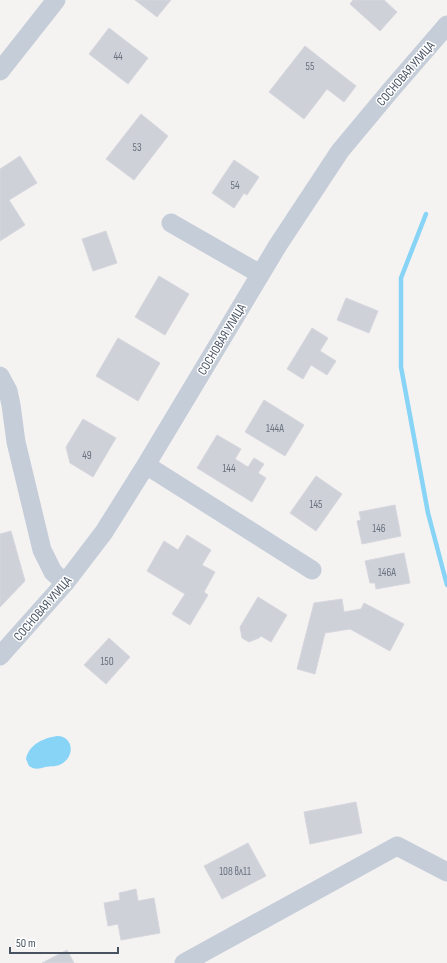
<svg xmlns="http://www.w3.org/2000/svg" width="447" height="963" viewBox="0 0 447 963" font-family="'Sofia Sans Condensed',sans-serif">
<style>
.water{fill:#87d4f6}
.lines{fill:none;stroke-linecap:round;stroke-linejoin:round}
.stream{stroke:#87d4f6;stroke-width:4.5}
.building{fill:#ced1d8;stroke:#d6d7de}
.minor{stroke:#c5cdd8;stroke-width:19}
.labels{text-anchor:middle;stroke-width:3;stroke-linejoin:round;paint-order:stroke}
.number-label{font-size:11px;fill:#6a7280}
.street-label{font-size:13px;fill:#485362;stroke:#fff}
</style>
<rect width="100%" height="100%" fill="#f5f2f2"/>
<!-- water -->
<path class="water" d="M57,736C73,736 75,755 63,763C57,767 51,766 45,767C39,769 35,770 29,766L26,759C29,744 44,738 57,736Z"/>
<g class="lines">
<!-- stream -->
<path class="stream" d="M426,214L401,278V367L428,513L447,585"/>
</g>
<!-- building -->
<path class="building" d="M135,0H171L157,17Z
M353,0H384L397,12L380,31L350,4Z
M109,28L148,58L128,84L89,54Z
M305,46L356,86L344,102L327,89L304,119L269,92Z
M141,114L168,136L134,180L106,159Z
M20,156L37,183L9,200L25,225L0,241V169Z
M234,160L259,177L247,195L244,193L234,208L212,193Z
M106,231L117,263L93,271L82,239Z
M159,276L189,294L165,335L135,317Z
M346,298L378,311L369,333L337,320Z
M312,328L328,338L320,351L336,361L327,375L311,365L303,379L287,369Z
M118,338L160,363L138,401L96,376Z
M264,400L304,425L285,456L245,432Z
M83,419L116,438L93,477L70,463L66,447Z
M217,435L241,449L235,459L248,467L254,458L264,464L258,473L266,478L252,502L197,468Z
M316,476L342,494L316,531L290,513Z
M395,505L401,536L362,544L357,521L361,520L359,512Z
M11,531L25,581L0,607V534Z
M187,535L211,550L202,565L215,572L204,592L208,595L190,625L172,614L185,594L147,571L164,541L178,550Z
M404,553L410,583L376,589L375,583H370L365,561Z
M258,597L287,615L271,642L261,636L259,638L249,642L242,638L240,627Z
M342,599L344,612L361,609L364,603L404,624L390,651L350,629L325,633L315,674L297,669L314,603Z
M109,638L130,657L106,684L84,665Z
M356,802L362,833L310,844L304,812Z
M248,843L266,876L222,899L204,866Z
M136,889L138,901L154,898L160,933L121,940L118,924L108,926L104,903L120,900L119,893Z
M67,950L74,963H42Z"/>
<g class="lines">
<!-- minor -->
<path class="minor" d="M0,71L56,0
M171,223L260,274
M0,376L8,391L11,405L16,442L42,550L53,572L65,583
M146,465L312,570
M0,656L65,583L104,532L146,465L278,245L340,151L390,91L447,25
M184,963L397,846L447,872"/>
</g>
<g class="labels">
<!-- number labels -->
<g class="number-label">
<text x="118" y="60">44</text>
<text x="310" y="70">55</text>
<text x="137" y="151">53</text>
<text x="235" y="189">54</text>
<text x="275" y="432">144А</text>
<text x="87" y="459">49</text>
<text x="229" y="472">144</text>
<text x="316" y="508">145</text>
<text x="379" y="532">146</text>
<text x="387" y="576">146А</text>
<text x="107" y="665">150</text>
<text x="235" y="875">108 вл11</text>
</g>
<!-- street labels -->
<g class="street-label">
<text transform="translate(405 73) rotate(-49)" y="5">СОСНОВАЯ УЛИЦА</text>
<text transform="translate(221 339) rotate(-59)" y="5">СОСНОВАЯ УЛИЦА</text>
<text transform="translate(42 608) rotate(-49)" y="5">СОСНОВАЯ УЛИЦА</text>
</g>
</g>
<!-- scale -->
<path d="M10 947v6h108v-6" fill="none" stroke="#485362" stroke-width="2"/>
<text x="16" y="947" font-size="12" fill="#485362" stroke="#ffffff" stroke-width="3" paint-order="stroke">50 m</text>
</svg>
